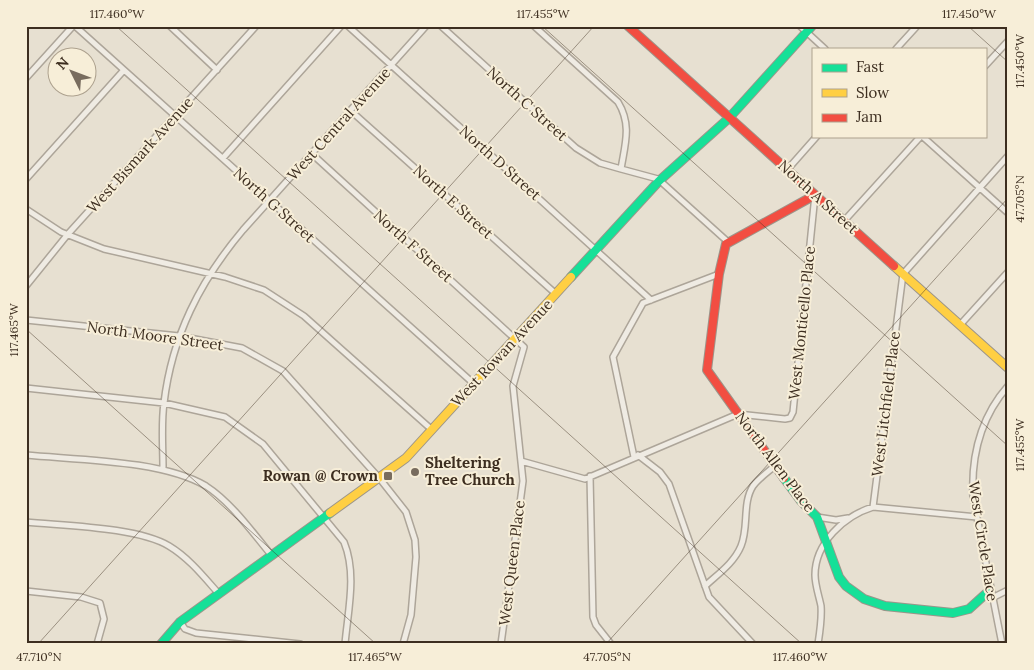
<svg xmlns="http://www.w3.org/2000/svg" width="1034" height="670" viewBox="0 0 1034 670" font-family="Lora,serif">
<style>
.lines{fill:none;stroke-linecap:round;stroke-linejoin:round}
.street-casing{stroke:#ada599;stroke-width:8}
.fast-casing{stroke:#9c958a;stroke-width:10}
.slow-casing{stroke:#9c958a;stroke-width:10}
.jam-casing{stroke:#9c958a;stroke-width:10}
.street{stroke:#efebe3;stroke-width:5}
.fast{stroke:#16e098;stroke-width:8}
.slow{stroke:#ffcf43;stroke-width:8}
.jam{stroke:#f24e42;stroke-width:8}
.ticks{fill:none;stroke:#3d2e20;stroke-width:1;stroke-opacity:0.45}
.poi-dot{fill:#786c5e;stroke:#f7eed8;stroke-width:2}
.labels{text-anchor:middle;stroke-width:4;stroke-linejoin:round;paint-order:stroke}
.street-label{font-size:15px;fill:#3d2e20;stroke:#f7eed8}
.poi-label{font-size:15px;font-weight:bold;fill:#3d2e20;stroke:#f7eed8;text-anchor:start}
.neatline{fill:none;stroke:#3d2e20;stroke-width:2}
.ticks-label{font-size:12px;text-anchor:middle;fill:#3d2e20}
</style>
<rect width="100%" height="100%" fill="#e7e0d1"/>
<g class="lines">
<defs>
<path id="street" d="M75,26L473,383
M170,26L217,70
M348,26L651,300
M441,26L576,148L600,163L621,169
M534,26L618,102C632,125 625,144 621,169L658,179L728,242
M800,26L825,49
M896,49L917,26
M985,66L1008,41
M26,78L73,26
M351,111L556,294
M922,136L1008,213
M312,154L524,347L513,386L523,481L501,644
M223,158L341,26
M787,170L817,136
M26,179L124,70
M26,209L61,232L104,249L225,277L264,290L304,316L431,429
M844,221L921,136
M26,286L68,234L256,26
M26,320L179,336L242,348L283,371L380,479L406,512L415,540L416,557L411,615L403,644
M960,325L1008,272
M26,388L164,403L225,417L263,444L344,542C357,574 348,610 345,644
M26,455C78,460 162,460 206,486C231,502 253,533 272,556
M638,455L660,472L669,484L709,597L753,644
M634,457L613,357L643,303L719,274
M521,461L585,479L738,414L785,419L790,418L793,412L815,195
M163,468C163,447 161,424 164,403C172,336 200,281 243,230L426,26
M590,476L593,617L596,625L611,644
M873,507L977,517
M817,517L836,520L848,518
M26,522C65,526 137,527 169,546C189,558 204,577 219,594
M705,586C718,574 734,563 741,546C749,527 742,503 753,486C759,478 768,472 776,465
M26,591L81,597L100,603L104,619L97,644
M992,598L1008,590
M180,622L185,629L196,633L300,644
M818,644C820,631 822,619 821,606C819,596 815,585 815,575C815,543 844,516 873,507L903,274L1008,156
M1002,644L973,497C971,456 980,418 1008,386"/>
<path id="fast" d="M571,277L659,181L729,118L812,26
M784,478L801,501L817,517L839,577L846,586L864,599L885,606L953,613L969,609L990,590
M161,644L180,622L330,513"/>
<path id="slow" d="M894,266L1008,368
M330,513L406,458L571,277"/>
<path id="jam" d="M628,26L894,266
M784,478L707,370L719,274L726,244L815,195"/>
</defs>
<!-- street casing -->
<use href="#street" class="street-casing"/>
<!-- fast casing -->
<use href="#fast" class="fast-casing"/>
<!-- slow casing -->
<use href="#slow" class="slow-casing"/>
<!-- jam casing -->
<use href="#jam" class="jam-casing"/>
<!-- street -->
<use href="#street" class="street"/>
<!-- fast -->
<use href="#fast" class="fast"/>
<!-- slow -->
<use href="#slow" class="slow"/>
<!-- jam -->
<use href="#jam" class="jam"/>
</g>
<!-- ticks -->
<path class="ticks" d="M116,26L802,644M542,26L1008,446M968,26L1008,62M26,329L376,644M38,644L594,26M606,644L1008,198"/>
<!-- markers -->
<g class="poi-dot">
<circle cx="415" cy="472" r="5"/>
<rect x="383" y="471" width="10" height="10" rx="2.5"/>
</g>
<g class="labels">
<!-- street labels -->
<g class="street-label">
<text transform="translate(527 104) rotate(42)" y="5">North C Street</text>
<text transform="translate(339 124) rotate(-48)" y="5">West Central Avenue</text>
<text transform="translate(140 155) rotate(-48)" y="5">West Bismark Avenue</text>
<text transform="translate(500 163) rotate(42)" y="5">North D Street</text>
<text transform="translate(818 197) rotate(42)" y="5">North A Street</text>
<text transform="translate(453 202) rotate(42)" y="5">North E Street</text>
<text transform="translate(274 205) rotate(42)" y="5">North G Street</text>
<text transform="translate(413 246) rotate(42)" y="5">North F Street</text>
<text transform="translate(802 323) rotate(-84)" y="5">West Monticello Place</text>
<text transform="translate(155 336) rotate(8)" y="5">North Moore Street</text>
<text transform="translate(502 353) rotate(-47)" y="5">West Rowan Avenue</text>
<text transform="translate(886 404) rotate(-83)" y="5">West Litchfield Place</text>
<text transform="translate(775 462) rotate(53)" y="5">North Allen Place</text>
<text transform="translate(983 541) rotate(81)" y="5">West Circle Place</text>
<text transform="translate(512 563) rotate(-83)" y="5">West Queen Place</text>
</g>
<!-- poi labels -->
<g class="poi-label">
<text x="425" y="468">Sheltering<tspan x="425" dy="17">Tree Church</tspan></text>
<text x="378" y="481" text-anchor="end">Rowan @ Crown</text>
</g>
</g>
<!-- border -->
<rect width="1034" height="670" fill="none" stroke="#f7eed8" stroke-width="55"/>
<!-- legend -->
<rect x="812" y="48" width="175" height="90" fill="#f7eed8" stroke="#ada18e"/>
<rect x="822" y="64" width="25" height="8" fill="#16e098" stroke="#ada18e"/>
<text x="856" y="72" font-size="15" fill="#3d2e20">Fast</text>
<rect x="822" y="89" width="25" height="8" fill="#ffcf43" stroke="#ada18e"/>
<text x="856" y="98" font-size="15" fill="#3d2e20">Slow</text>
<rect x="822" y="114" width="25" height="8" fill="#f24e42" stroke="#ada18e"/>
<text x="856" y="122" font-size="15" fill="#3d2e20">Jam</text>
<!-- north arrow -->
<g transform="translate(72 72) rotate(312)"><circle r="24" fill="#f7eed8" stroke="#ada18e"/>
<path d="M0-4L9 19L0 12L-9 19Z" fill="#786c5e"/>
<text y="-8" font-size="14" font-weight="bold" text-anchor="middle" fill="#3d2e20">N</text>
</g>
<rect x="28" y="28" width="978" height="614" class="neatline"/>
<g class="ticks-label">
<text x="117" y="18">117.460°W</text>
<text x="543" y="18">117.455°W</text>
<text x="969" y="18">117.450°W</text>
<text transform="translate(1020 61) rotate(-90)" y="4">117.450°W</text>
<text transform="translate(1020 199) rotate(-90)" y="4">47.705°N</text>
<text transform="translate(14 330) rotate(-90)" y="4">117.465°W</text>
<text transform="translate(1020 445) rotate(-90)" y="4">117.455°W</text>
<text x="39" y="661">47.710°N</text>
<text x="375" y="661">117.465°W</text>
<text x="607" y="661">47.705°N</text>
<text x="800" y="661">117.460°W</text>
</g>
</svg>
